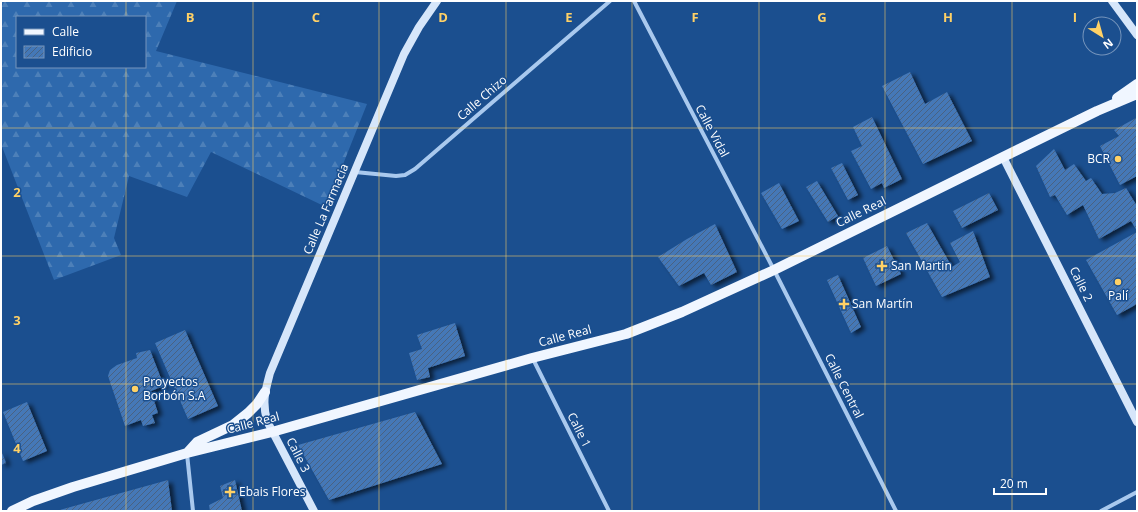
<svg xmlns="http://www.w3.org/2000/svg" width="1138" height="512" viewBox="0 0 1138 512" font-family="'Open Sans',sans-serif">
<style>
.forest{fill:url(#forest-firs);fill-rule:evenodd}
.building{fill:url(#building-hatch);filter:url(#shadow)}
.lines{fill:none;stroke-linecap:round;stroke-linejoin:round}
.street{stroke:#a9c9ee;stroke-width:4}
.secondary{stroke:#d6e6fa;stroke-width:8}
.primary{stroke:#f0f6ff;stroke-width:10}
.grid{fill:none;stroke:#ffd166;stroke-width:1;stroke-opacity:0.55}
.poi-dot{fill:#ffd166;stroke:#1b4f8f;stroke-width:1.5}
.labels{text-anchor:middle;stroke-width:3;stroke-linejoin:round;paint-order:stroke}
.street-label{font-size:12px;fill:#fff;stroke:#1b4f8f}
.poi-label{font-size:12px;fill:#fff;stroke:#1b4f8f;text-anchor:start}
.grid-label{font-size:13px;text-anchor:middle;font-weight:bold;fill:#ffd166;stroke:#1b4f8f;stroke-width:3;stroke-linejoin:round;paint-order:stroke}
</style>
<defs>
<pattern id="forest-firs" width="22" height="20" patternUnits="userSpaceOnUse"><rect width="22" height="20" fill="#2e69ad"/><path d="M5 1l3.5 6h-7zM16 11l3.5 6h-7z" fill="#4d80b9"/></pattern>
<pattern id="building-hatch" width="6" height="6" patternUnits="userSpaceOnUse"><rect width="6" height="6" fill="#4478b7"/><path d="M-1 1l2-2M0 6l6-6M5 7l2-2" fill="none" stroke="#486282"/></pattern>
<filter id="shadow"><feDropShadow dx="4.5" dy="2.5" stdDeviation="2" flood-color="#0009"/></filter>
</defs>
<rect width="100%" height="100%" fill="#1b4f8f"/>
<!-- forest -->
<path class="forest" d="M1,1H177L156,51L367,104L326,207L211,152L187,197L129,176L114,238L121,255L54,280L1,144ZM17,17H145V67H17Z"/>
<!-- building -->
<path class="building" d="M910,72L925,104L947,92L972,141L923,164L882,86Z
M872,117L902,179L884,188L882,183L871,189L851,151L862,146L853,127Z
M1136,118L1137,176L1120,185L1100,146L1119,136L1114,130Z
M1054,149L1065,170L1074,164L1086,181L1091,178L1102,194L1115,193L1126,188L1137,206V231L1131,221L1099,239L1083,205L1067,215L1055,195L1050,197L1036,166Z
M842,163L858,195L848,200L831,168Z
M817,181L838,216L828,222L806,187Z
M779,183L799,221L782,229L761,193Z
M989,193L998,210L962,228L953,211Z
M927,223L952,267L960,262L950,243L973,231L990,277L942,297L906,233Z
M715,224L737,272L711,285L704,273L679,286L658,257L687,239Z
M1137,232V304L1117,315L1086,260Z
M887,246L901,274L876,286L863,258Z
M838,275L861,327L851,333L827,280Z
M455,323L465,356L428,368L430,377L417,380L409,353L422,349L417,335Z
M185,330L218,406L188,419L155,343Z
M150,350L164,386L151,391L158,413L152,415L155,423L143,426L141,420L125,426L108,376L110,370L117,365L137,358L136,353Z
M27,402L47,451L23,461L3,412Z
M415,412L442,464L329,500L298,445Z
M1,450L6,463L1,465Z
M168,480L172,511H56L121,493Z
M235,480L242,511H210L209,505L223,498L220,486Z"/>
<g class="lines">
<!-- street -->
<path class="street" d="M634,1L774,270L896,511
M355,172L396,176L405,175L415,169L610,1
M533,359L609,511
M187,454L193,511
M1101,511L1137,492"/>
<!-- secondary -->
<path class="secondary" d="M1112,1L1137,35
M1003,157L1137,422
M314,511L267,421C262,401 265,392 270,373L404,54L419,27L437,1"/>
<!-- primary -->
<path class="primary" d="M1117,98L1137,84
M187,453L197,442L233,425L248,413L257,404L265,392
M12,511L33,501L73,487L187,453L272,432L532,358L626,334L682,312L774,270L1003,157L1097,111L1137,94"/>
</g>
<!-- grid -->
<path class="grid" d="M126,1V17M253,1V511M379,1V511M506,1V511M632,1V511M759,1V511M885,1V511M1012,1V511M126,67V511M1,128H1137M1,256H1137M1,384H1137"/>
<!-- markers -->
<g class="poi-dot">
<circle cx="1118" cy="159" r="4"/>
<path d="M880 260h4v4h4v4h-4v4h-4v-4h-4v-4h4z"/>
<circle cx="1118" cy="282" r="4"/>
<path d="M842 298h4v4h4v4h-4v4h-4v-4h-4v-4h4z"/>
<circle cx="135" cy="389" r="4"/>
<path d="M228 486h4v4h4v4h-4v4h-4v-4h-4v-4h4z"/>
</g>
<g class="labels">
<!-- street labels -->
<g class="street-label">
<text transform="translate(482 98) rotate(-41)" y="4">Calle Chizo</text>
<text transform="translate(712 131) rotate(62)" y="4">Calle Vidal</text>
<text transform="translate(326 209) rotate(-67)" y="4">Calle La Farmacia</text>
<text transform="translate(861 212) rotate(-26)" y="4">Calle Real</text>
<text transform="translate(1081 284) rotate(64)" y="4">Calle 2</text>
<text transform="translate(565 336) rotate(-15)" y="4">Calle Real</text>
<text transform="translate(844 386) rotate(63)" y="4">Calle Central</text>
<text transform="translate(253 423) rotate(-15)" y="4">Calle Real</text>
<text transform="translate(579 430) rotate(63)" y="4">Calle 1</text>
<text transform="translate(298 455) rotate(63)" y="4">Calle 3</text>
</g>
<!-- poi labels -->
<g class="poi-label">
<text x="1110" y="163" text-anchor="end">BCR</text>
<text x="891" y="270">San Martin</text>
<text x="1118" y="300" text-anchor="middle">Palí</text>
<text x="852" y="308">San Martín</text>
<text x="143" y="386">Proyectos<tspan x="143" dy="14">Borbón S.A</tspan></text>
<text x="239" y="496">Ebais Flores</text>
</g>
</g>
<g class="grid-label">
<text x="190" y="22">B</text>
<text x="316" y="22">C</text>
<text x="443" y="22">D</text>
<text x="569" y="22">E</text>
<text x="695" y="22">F</text>
<text x="822" y="22">G</text>
<text x="948" y="22">H</text>
<text x="1075" y="22">I</text>
<text x="17" y="197">2</text>
<text x="17" y="325">3</text>
<text x="17" y="453">4</text>
</g>
<!-- border -->
<rect width="1138" height="512" fill="none" stroke="#ffffff" stroke-width="4"/>
<!-- legend -->
<rect x="16" y="16" width="130" height="52" fill="#1b4f8f" stroke="#7695bc"/>
<rect x="24" y="29" width="20" height="6" fill="#f0f6ff" stroke="#7695bc"/>
<text x="52" y="36" font-size="12" fill="#ffffff">Calle</text>
<rect x="24" y="46" width="20" height="12" fill="url(#building-hatch)" stroke="#7695bc"/>
<text x="52" y="56" font-size="12" fill="#ffffff">Edificio</text>
<!-- north arrow -->
<g transform="translate(1102 36) rotate(143)"><circle r="19" fill="#1b4f8f" stroke="#7695bc"/>
<path d="M0-3L7 15L0 10L-7 15Z" fill="#ffd166"/>
<text y="-6" font-size="11" font-weight="bold" text-anchor="middle" fill="#ffffff">N</text>
</g>
<!-- scale -->
<path d="M994 488v6h52v-6" fill="none" stroke="#ffffff" stroke-width="2"/>
<text x="1000" y="488" font-size="12" fill="#ffffff" stroke="#1b4f8f" stroke-width="3" paint-order="stroke">20 m</text>
</svg>
